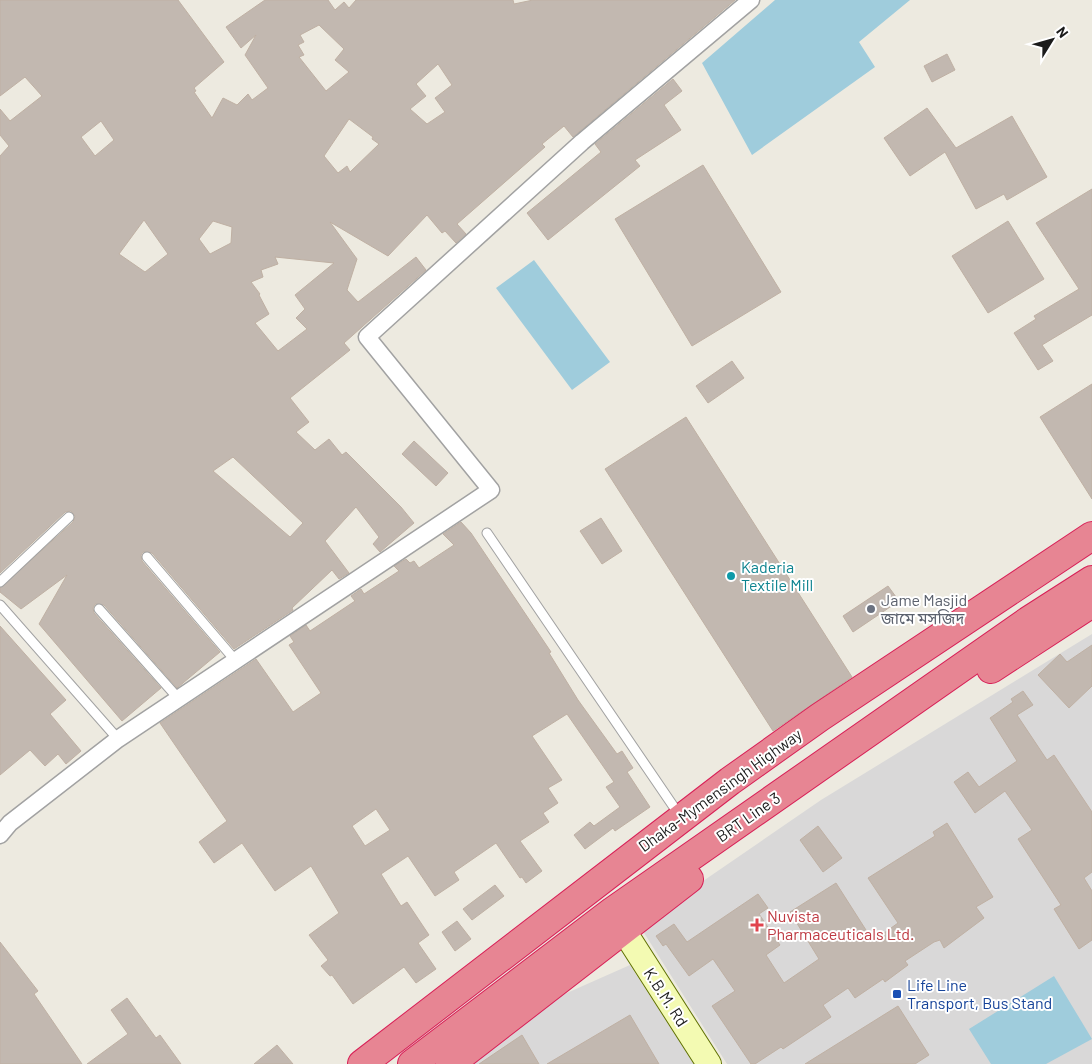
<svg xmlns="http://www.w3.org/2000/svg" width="1092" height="1064" viewBox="0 0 1092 1064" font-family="Barlow,'Noto Sans Bengali',sans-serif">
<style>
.residential{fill:#d9d8d8}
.water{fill:#9fccdc}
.building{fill:#c2b8b0;stroke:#bfb0a3;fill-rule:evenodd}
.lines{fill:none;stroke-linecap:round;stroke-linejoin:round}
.lane-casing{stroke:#a2a2a2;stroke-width:11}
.street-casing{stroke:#a2a2a2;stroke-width:19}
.secondary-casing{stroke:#617203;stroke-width:26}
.highway-casing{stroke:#d82057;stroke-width:30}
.lane{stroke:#fff;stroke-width:9}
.street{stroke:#fff;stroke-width:16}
.secondary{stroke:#f3fab2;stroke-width:24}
.highway{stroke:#e78593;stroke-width:28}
.culture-dot{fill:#0f9aa8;stroke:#fff;stroke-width:2}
.worship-dot{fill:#6b7280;stroke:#fff;stroke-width:2}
.health-dot{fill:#e0444e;stroke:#fff;stroke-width:2}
.transit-dot{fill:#1a4fb4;stroke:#fff;stroke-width:2}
.labels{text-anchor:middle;stroke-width:4;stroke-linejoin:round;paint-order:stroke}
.culture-label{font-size:16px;fill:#0d838f;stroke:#fff;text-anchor:start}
.worship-label{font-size:16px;fill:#5b616d;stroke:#fff;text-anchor:start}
.street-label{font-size:16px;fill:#1b1b1b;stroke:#fff}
.health-label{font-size:16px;fill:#be3a42;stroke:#fff;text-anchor:start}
.transit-label{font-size:16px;fill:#164399;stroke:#fff;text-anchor:start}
</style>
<rect width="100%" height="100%" fill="#edeae0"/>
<!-- residential -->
<path class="residential" d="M1092,634V1064H727L639,925L821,800Z
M630,965L694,1064H456L524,1012Z"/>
<!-- water -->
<path class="water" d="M775,0H910L859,42L875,67L752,155L702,63Z
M534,260L610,362L572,390L496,288Z
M1054,976L1092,1039L1046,1064H991L969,1029Z"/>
<!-- building -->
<path class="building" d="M0,0H178L224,62L194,88L196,91L194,92L212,118L223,98L237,105L248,94L252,100L268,88L245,55L256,35L241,48L226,27L265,0H328L335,10L344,2L349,8L356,0H513L514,4L533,0H735L573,137L564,126L542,144L545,147L457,224L466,234L456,243L445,231L442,233L427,215L388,256L330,222L357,259L347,290L358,302L416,257L426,270L344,343L350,350L290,398L309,422L296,432L315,450L329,439L342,455L346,452L401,507L414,523L380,552L373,544L379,537L356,507L325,541L349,573L339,579L332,570L292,608L293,610L234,649L152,553L143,552L141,555L142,561L220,652L177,688L104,605L95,604L93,608L94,613L161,688L122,721L39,624L67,575L21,609L0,592V588L73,522L75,516L71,511L65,512L0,573V156L9,146L0,135V109L10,121L42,96L25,77L0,96ZM319,25L344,49L335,60L349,72L326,91L299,57L304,55L298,45L304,42L300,35ZM438,64L452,85L435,98L445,112L427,124L410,109L426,96L416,84ZM349,119L373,137L372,139L379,144L350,172L347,166L338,173L324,156ZM101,121L114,140L95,156L81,137ZM144,220L168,254L145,272L119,254ZM213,221L232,227L231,243L210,254L199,239ZM275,257L334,263L295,295L305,309L296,318L307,329L278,351L255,323L269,314L259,295L260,294L251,282L263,277L261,270L278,264ZM233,457L303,523L290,537L213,471Z
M947,54L955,70L932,82L924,66Z
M673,79L682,91L664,105L681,130L635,160L640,166L548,240L527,213L601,152L595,144Z
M927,108L956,148L1012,116L1047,177L1007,200L1004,194L976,209L945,152L910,176L884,138Z
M703,165L781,292L692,346L615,219Z
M1092,189V315L1042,345L1053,361L1038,370L1014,333L1036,319L1034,316L1079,289L1036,223Z
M1008,221L1044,279L988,313L952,256Z
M732,361L744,378L708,403L696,386Z
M1092,384V499L1040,417Z
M686,417L852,677L773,731L605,469Z
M414,441L448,473L436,486L402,454Z
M601,518L622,551L602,564L580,531Z
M461,522L471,533L551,652L549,653L578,700L617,754L622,751L633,768L627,772L650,807L615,831L613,828L585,849L574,835L590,822L594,826L620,807L606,787L614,782L567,714L532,736L562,780L548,788L558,803L543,813L549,822L520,841L542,871L526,883L522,877L520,878L496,843L454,872L459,880L435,896L408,856L381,874L401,906L407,902L429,935L418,943L436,969L416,983L404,967L353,1004L332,975L330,976L321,966L328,960L309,935L339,913L311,866L275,891L242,843L214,863L199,842L227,821L160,723L256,659L293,712L321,693L289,645L294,642L290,636L306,625L310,631L355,601L351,596L361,589L364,594L399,571L394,566L406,559L410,563L414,561L419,568L454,545L443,534ZM376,809L390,830L365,846L352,826Z
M888,586L899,601L853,632L843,616Z
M0,626L66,700L50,714L81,751L66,764L58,754L45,766L30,750L0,775Z
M1092,645V686L1069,708L1038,675L1060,654L1067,662Z
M1023,691L1033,705L1017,715L1047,760L1054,755L1092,812V872L1084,878L1092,891V940L1079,949L1054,909L1061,905L1018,839L1032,830L1005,791L975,813L954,782L968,772L979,787L1017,761L990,718L1013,702L1011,699Z
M947,823L993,897L976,907L984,918L944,948L940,940L934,942L905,961L908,965L885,982L883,979L855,998L848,988L823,1005L831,1017L783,1049L781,1047L755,1064H751L712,1006L735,991L713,959L689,976L666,944L663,946L656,936L674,924L687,942L758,894L768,908L759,914L780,945L766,955L784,983L819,959L790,912L836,883L873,941L898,923L868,878L935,836L933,832Z
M818,826L842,858L823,872L800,840Z
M495,885L504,896L472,920L463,909Z
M457,921L471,939L455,951L442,932Z
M0,942L38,991L34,994L82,1064H0Z
M127,998L156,1038L160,1035L181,1064H87L128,1034L111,1010Z
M898,1006L929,1055L915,1064H805Z
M630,1015L659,1064H547Z
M522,1035L539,1064H479Z
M277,1045L293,1064H254Z"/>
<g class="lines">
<defs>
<path id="lane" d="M487,533L680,816
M147,557L235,660
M0,582L69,517
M0,605L118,739
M99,609L178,698"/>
<path id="street" d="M0,835L10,823L118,739L491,490L367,337L582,142L751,0"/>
<path id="secondary" d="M624,931L709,1064"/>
<path id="highway" d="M991,669L1092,603
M362,1064L730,781L820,717L1092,536
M412,1064L613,911L1028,621L1092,580
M450,1064L689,879"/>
</defs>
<!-- lane casing -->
<use href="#lane" class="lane-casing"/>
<!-- street casing -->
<use href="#street" class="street-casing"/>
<!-- secondary casing -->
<use href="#secondary" class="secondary-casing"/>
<!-- highway casing -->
<use href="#highway" class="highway-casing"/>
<!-- lane -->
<use href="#lane" class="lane"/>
<!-- street -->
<use href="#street" class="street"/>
<!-- secondary -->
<use href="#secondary" class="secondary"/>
<!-- highway -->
<use href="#highway" class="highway"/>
</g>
<!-- markers -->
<circle class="culture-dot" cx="731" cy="576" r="5"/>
<circle class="worship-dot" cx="871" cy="609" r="5"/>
<path class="health-dot" d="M754.5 917.5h5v5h5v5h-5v5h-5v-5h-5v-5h5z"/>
<rect class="transit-dot" x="892" y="989" width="10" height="10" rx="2.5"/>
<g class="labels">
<!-- culture labels -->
<g class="culture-label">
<text x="741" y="573">Kaderia<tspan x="741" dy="18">Textile Mill</tspan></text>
</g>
<!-- worship labels -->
<g class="worship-label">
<text x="881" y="606">Jame Masjid<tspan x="881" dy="18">জামে মসজিদ</tspan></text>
</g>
<!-- street labels -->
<g class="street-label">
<text transform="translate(720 790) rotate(-36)" y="6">Dhaka-Mymensingh Highway</text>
<text transform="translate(748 817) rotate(-35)" y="6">BRT Line 3</text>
<text transform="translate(666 997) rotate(57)" y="6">K.B.M. Rd</text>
</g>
<!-- health labels -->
<g class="health-label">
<text x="767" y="922">Nuvista<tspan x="767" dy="18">Pharmaceuticals Ltd.</tspan></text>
</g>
<!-- transit labels -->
<g class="transit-label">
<text x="907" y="991">Life Line<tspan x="907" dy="18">Transport, Bus Stand</tspan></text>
</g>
</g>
<!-- north arrow -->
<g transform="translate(1052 40) rotate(53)" stroke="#ffffff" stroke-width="4" paint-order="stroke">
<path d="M0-4L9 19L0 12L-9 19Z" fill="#1b1b1b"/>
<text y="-8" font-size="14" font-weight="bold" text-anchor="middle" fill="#1b1b1b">N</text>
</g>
</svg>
